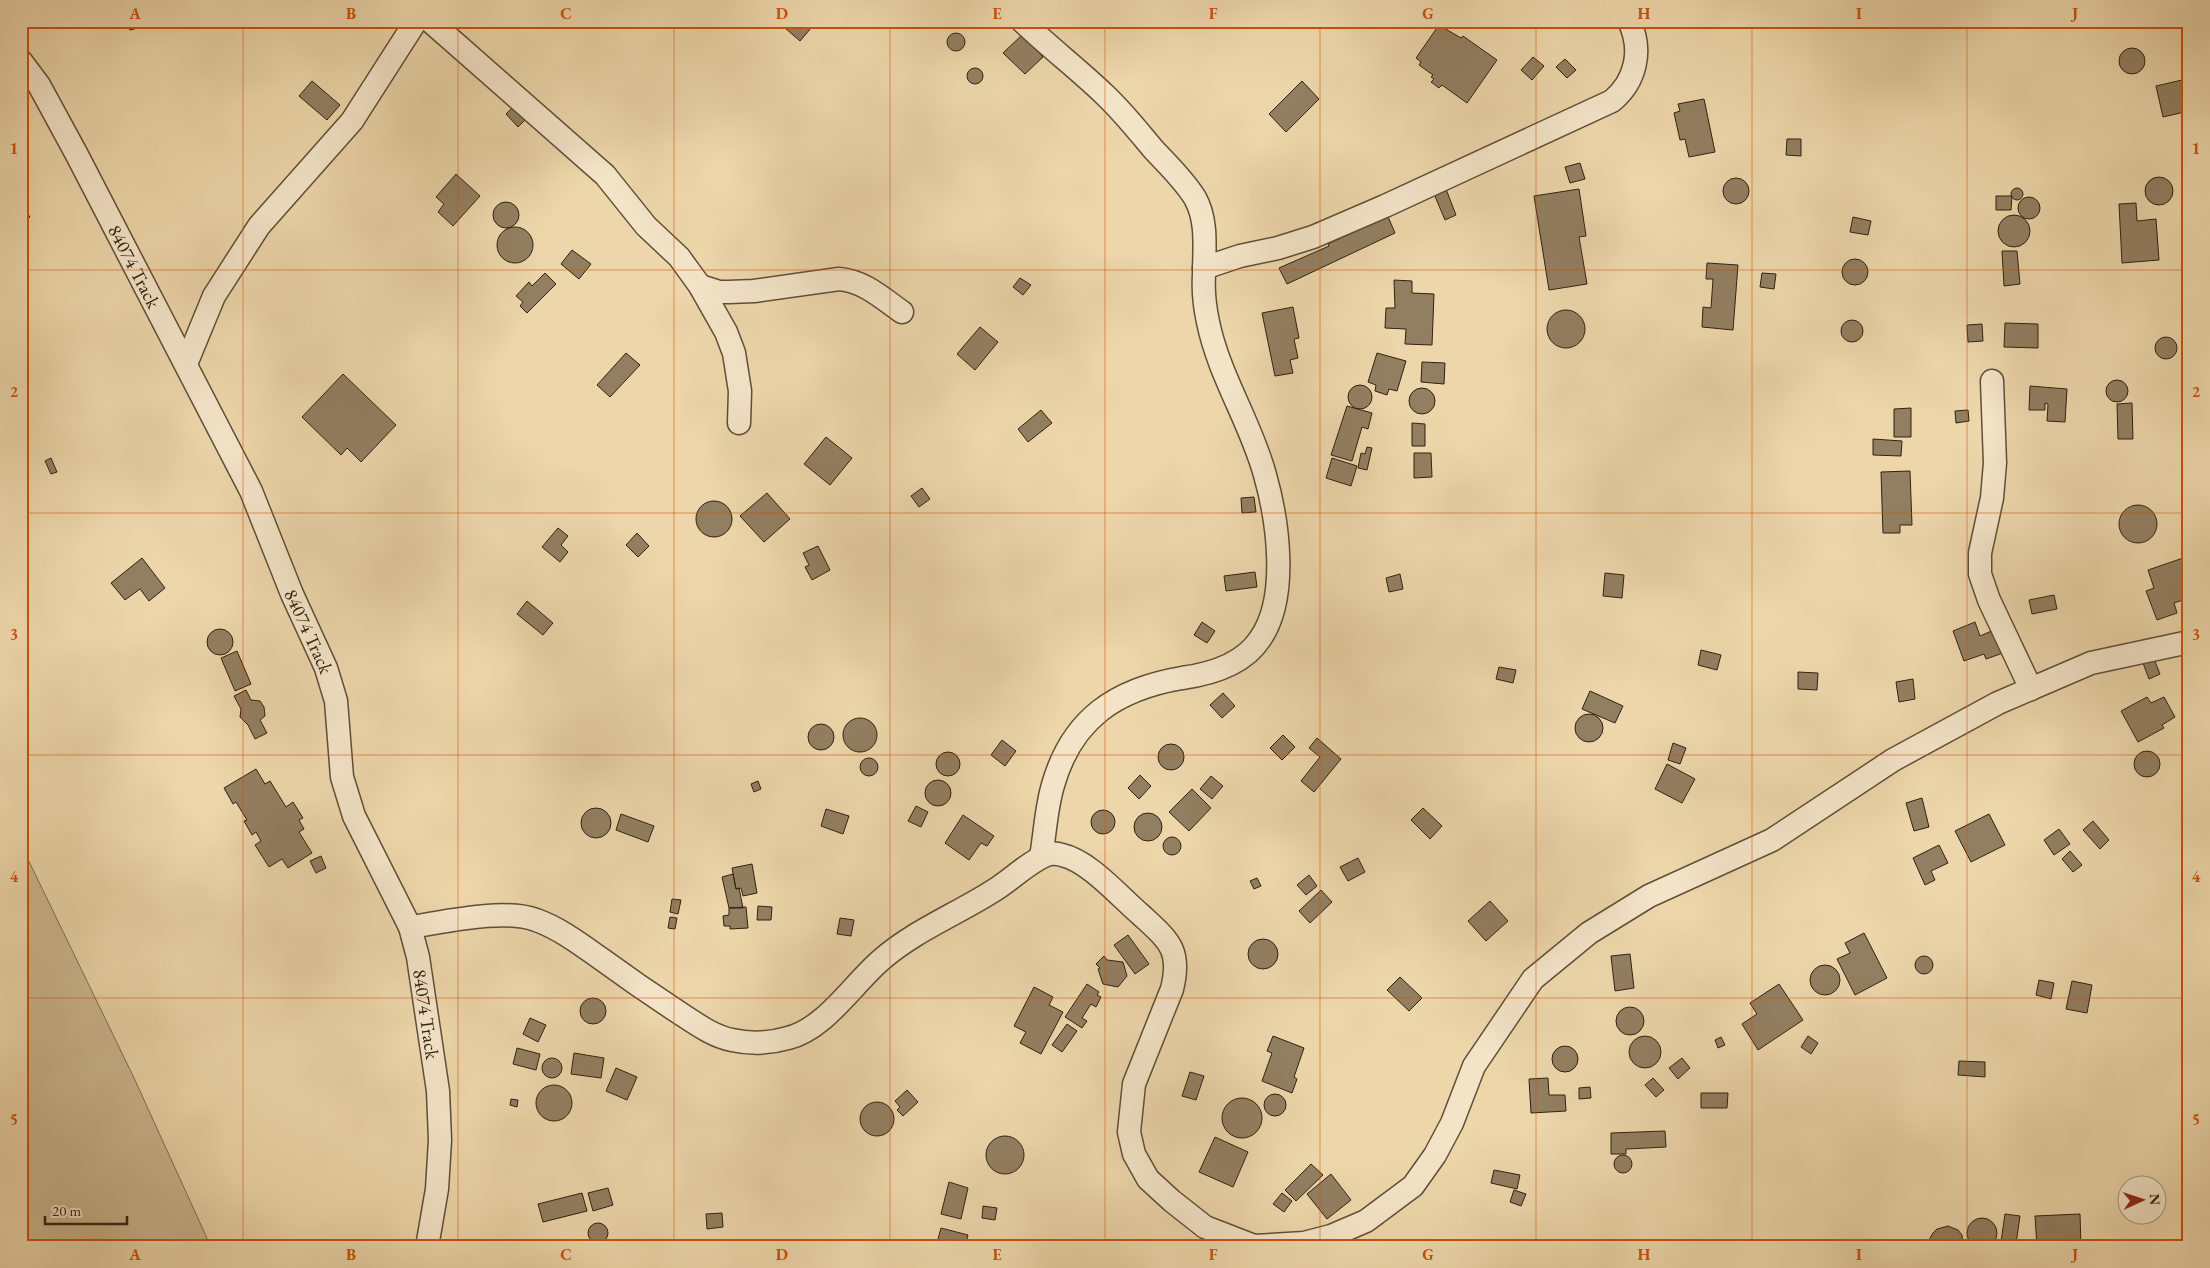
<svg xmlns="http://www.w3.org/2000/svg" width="2210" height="1268" viewBox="0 0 2210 1268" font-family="'EB Garamond',serif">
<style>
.green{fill:#ccb790;stroke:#7e6c51}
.building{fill:#927f61;stroke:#302112}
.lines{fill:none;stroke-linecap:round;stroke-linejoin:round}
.minor-casing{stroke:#5f4e38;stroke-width:25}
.minor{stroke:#f3e4c8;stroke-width:22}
.grid{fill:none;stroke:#cc510d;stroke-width:1;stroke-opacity:0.55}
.labels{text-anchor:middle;stroke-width:5;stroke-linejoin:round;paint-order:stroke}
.street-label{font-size:19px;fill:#302112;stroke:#f3e4c8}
.neatline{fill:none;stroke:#cc510d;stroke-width:2}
.grid-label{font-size:16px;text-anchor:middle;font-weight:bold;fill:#cc510d}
</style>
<rect width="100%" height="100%" fill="#ecd6aa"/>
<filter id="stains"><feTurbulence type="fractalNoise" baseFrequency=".004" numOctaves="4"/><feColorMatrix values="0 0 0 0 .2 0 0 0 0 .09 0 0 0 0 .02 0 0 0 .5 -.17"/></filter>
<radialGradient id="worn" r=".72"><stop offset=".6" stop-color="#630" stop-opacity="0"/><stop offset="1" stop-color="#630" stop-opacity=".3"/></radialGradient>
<!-- green -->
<path class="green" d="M21,845L134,1078L211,1247H21Z"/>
<!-- building -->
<path class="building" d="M128,21H161V22L130,30Z
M777,21H817L800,41Z
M1439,25L1461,38L1463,36L1497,60L1467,103L1442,85L1439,88L1431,82L1434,79L1431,77L1433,75L1419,65L1421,62L1416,58Z
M947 42a9 9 0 1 1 18 0a9 9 0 1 1-18 0Z
M1022,35L1043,57L1025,74L1003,53Z
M2119 61a13 13 0 1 1 26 0a13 13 0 1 1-26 0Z
M1533,57L1544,66L1532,80L1521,70Z
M1565,59L1576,70L1567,78L1556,67Z
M967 76a8 8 0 1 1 16 0a8 8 0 1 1-16 0Z
M2182,80L2189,111L2163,117L2156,86Z
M312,81L340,105L327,120L299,96Z
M1302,81L1319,99L1286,132L1269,114Z
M1704,99L1715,152L1689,157L1685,139L1680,140L1674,113L1680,111L1678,104Z
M517,103L529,116L518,127L506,114Z
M1787,139H1801V156L1786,155Z
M1580,163L1585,179L1570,183L1565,167Z
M456,174L480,196L453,226L438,212L444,204L436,197Z
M2145 191a14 14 0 1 1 28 0a14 14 0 1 1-28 0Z
M1723 191a13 13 0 1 1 26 0a13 13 0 1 1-26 0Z
M2011 194a6 6 0 1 1 12 0a6 6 0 1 1-12 0Z
M1446,189L1456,215L1445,220L1434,194Z
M1579,189L1586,236L1579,237L1587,284L1549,290L1534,196Z
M1996,196H2012L2011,210H1996Z
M2018 208a11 11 0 1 1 22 0a11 11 0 1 1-22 0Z
M493 215a13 13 0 1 1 26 0a13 13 0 1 1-26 0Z
M2136,203L2137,221L2156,219L2159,260L2122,263L2119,204Z
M21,204L30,217L21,222Z
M1386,212L1395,233L1287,284L1279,268L1329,246L1328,244L1362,228Z
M1998 231a16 16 0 1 1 32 0a16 16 0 1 1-32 0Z
M1853,217L1871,221L1868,235L1850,232Z
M497 245a18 18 0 1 1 36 0a18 18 0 1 1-36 0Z
M572,250L591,264L579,279L561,264Z
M2002,251H2017L2020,284L2004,286Z
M1842 272a13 13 0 1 1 26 0a13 13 0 1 1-26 0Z
M1707,263L1738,265L1733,330L1702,327L1703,307L1711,308L1713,279H1706Z
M545,273L556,284L527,313L520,306L523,302L516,296L529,282L532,286Z
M1762,273L1776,274L1774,289L1760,287Z
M1020,278L1031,285L1023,295L1013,287Z
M1394,280L1412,281V293L1434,294L1432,345L1405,344L1406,329L1385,328L1386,308H1395Z
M1293,307L1299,338L1294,339L1298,358L1290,360L1293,373L1275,376L1262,313Z
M1547 329a19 19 0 1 1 38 0a19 19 0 1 1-38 0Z
M1841 331a11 11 0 1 1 22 0a11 11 0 1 1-22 0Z
M2005,323L2038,324V348L2004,347Z
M1982,324L1983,341L1968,342L1967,325Z
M980,327L998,342L975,370L957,354Z
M2155 348a11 11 0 1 1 22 0a11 11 0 1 1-22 0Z
M626,353L640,365L610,397L597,385Z
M1377,353L1406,361L1397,391L1389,389L1387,395L1375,391L1376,385L1368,382Z
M1422,362L1445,363L1444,384L1421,382Z
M343,374L396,425L361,462L347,448L341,455L302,417Z
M2106 391a11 11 0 1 1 22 0a11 11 0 1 1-22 0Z
M1348 397a12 12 0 1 1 24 0a12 12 0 1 1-24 0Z
M2030,386L2067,389L2065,422L2047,421L2048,404L2045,403V410H2029Z
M1409 401a13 13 0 1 1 26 0a13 13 0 1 1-26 0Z
M2132,403L2133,439H2118L2117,404Z
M1347,406L1372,413L1368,429L1362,427L1352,461L1331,455Z
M1911,408V437H1894V409Z
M1041,410L1052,423L1028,442L1018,429Z
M1968,410L1969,421L1956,423L1955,411Z
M1412,423L1425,424V446H1412Z
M826,437L852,458L830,485L804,464Z
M1873,439L1902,441L1901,456L1873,455Z
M1367,447L1372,448L1367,470L1358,468L1361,453L1365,454Z
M1414,453H1431L1432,477L1414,478Z
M51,458L57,472L51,474L45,461Z
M1332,458L1357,466L1351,486L1326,478Z
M1910,471L1912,525H1900V533H1883L1881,472Z
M922,488L930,499L919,507L911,496Z
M767,493L790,519L764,542L740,516Z
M1254,497L1256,512L1242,513L1241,498Z
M696 519a18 18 0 1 1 36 0a18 18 0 1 1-36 0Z
M2119 524a19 19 0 1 1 38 0a19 19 0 1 1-38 0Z
M558,528L568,536L561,545L568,552L560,562L542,547Z
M637,533L649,546L638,557L626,545Z
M818,546L830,570L812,580L805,567L809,565L803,553Z
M2189,556V598L2174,603L2177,613L2157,620L2146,591L2154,588L2148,570Z
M142,558L165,588L149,601L140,589L125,600L111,583Z
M1255,572L1257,587L1226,591L1224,576Z
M1605,573L1624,575L1622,598L1603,596Z
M1400,574L1403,589L1389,592L1386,578Z
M2054,595L2057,609L2032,614L2029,600Z
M527,601L553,623L543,635L517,614Z
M1202,622L1215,631L1207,643L1194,635Z
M1975,622L1980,636L1994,630L2003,653L1986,659L1984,654L1964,661L1953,631Z
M207 642a13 13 0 1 1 26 0a13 13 0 1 1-26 0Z
M1701,650L1721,655L1717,670L1698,665Z
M237,651L251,684L235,691L221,658Z
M2154,659L2160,674L2149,679L2143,663Z
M1499,667L1516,670L1513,683L1496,679Z
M1798,672L1818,673L1817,690L1798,689Z
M1913,679L1915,699L1899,702L1896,682Z
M246,690L251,700L260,701L264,707L265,716L260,720L267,733L255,739L248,725L240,717L241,709L234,696Z
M1590,691L1623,706L1615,723L1582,709Z
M1223,693L1235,706L1222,718L1210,705Z
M2147,697L2151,703L2164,697L2175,717L2162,725L2164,728L2138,742L2121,711Z
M1575 728a14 14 0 1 1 28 0a14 14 0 1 1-28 0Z
M843 735a17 17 0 1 1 34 0a17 17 0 1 1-34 0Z
M808 737a13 13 0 1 1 26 0a13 13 0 1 1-26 0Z
M1283,735L1295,747L1282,760L1270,748Z
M1317,738L1341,759L1314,792L1301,781L1320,757L1309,748Z
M1002,740L1016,751L1005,766L991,755Z
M1673,743L1686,748L1680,764L1668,760Z
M1158 757a13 13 0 1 1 26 0a13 13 0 1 1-26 0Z
M2134 764a13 13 0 1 1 26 0a13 13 0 1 1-26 0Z
M936 764a12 12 0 1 1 24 0a12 12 0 1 1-24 0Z
M860 767a9 9 0 1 1 18 0a9 9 0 1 1-18 0Z
M1667,764L1695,779L1682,803L1655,789Z
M256,769L265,784L270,781L286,807L293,802L303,818L299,820L304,829L299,832L312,853L288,868L282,859L269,867L255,845L261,841L256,832L252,835L244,821L247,820L236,802L233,804L224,788Z
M1140,775L1151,786L1139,799L1128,788Z
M1211,776L1223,786L1212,799L1200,789Z
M925 793a13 13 0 1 1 26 0a13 13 0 1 1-26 0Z
M758,781L761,789L754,792L751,784Z
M1192,789L1211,808L1189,831L1169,812Z
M1922,798L1929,827L1914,831L1906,803Z
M916,806L928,812L921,827L908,821Z
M1423,808L1442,826L1430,839L1411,820Z
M581 823a15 15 0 1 1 30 0a15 15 0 1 1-30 0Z
M826,809L849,816L843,834L821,826Z
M1091 822a12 12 0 1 1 24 0a12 12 0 1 1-24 0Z
M1134 827a14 14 0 1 1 28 0a14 14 0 1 1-28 0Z
M621,814L654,826L648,842L616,830Z
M1989,814L2005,845L1971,862L1955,831Z
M963,815L994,836L987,846L981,843L969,860L945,843Z
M2093,821L2109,840L2100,849L2083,830Z
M2059,829L2070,844L2054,855L2044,840Z
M1163 846a9 9 0 1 1 18 0a9 9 0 1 1-18 0Z
M1939,845L1948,863L1931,871L1935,880L1925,885L1913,858Z
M2070,851L2082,865L2073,872L2062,859Z
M321,856L326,868L316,873L310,861Z
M1358,858L1365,872L1348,881L1340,867Z
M752,864L757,893L743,896L741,888L736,889L732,868Z
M733,874L736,889L739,888L743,908H729L722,877Z
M1309,875L1317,886L1306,895L1297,885Z
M1257,878L1261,886L1254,889L1250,881Z
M1321,890L1332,902L1310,923L1299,911Z
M672,899L681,900L678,914L670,912Z
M1490,901L1508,921L1486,941L1468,921Z
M758,906L772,907L771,920H757Z
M746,907L748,928L730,929V926H724L723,916L729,915V908Z
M670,917L677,918L675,929L668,928Z
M840,918L854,920L851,936L837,934Z
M1864,933L1887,978L1855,995L1837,959L1850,953L1845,943Z
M1128,935L1149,964L1135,974L1114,945Z
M1248 954a15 15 0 1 1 30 0a15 15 0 1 1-30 0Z
M1630,954L1634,988L1615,991L1611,956Z
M1104,956L1107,960L1123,962L1127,976L1118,987L1103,984L1098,969L1100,968L1096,964Z
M1915 965a9 9 0 1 1 18 0a9 9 0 1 1-18 0Z
M1810 980a15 15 0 1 1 30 0a15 15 0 1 1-30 0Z
M1400,977L1422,998L1409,1011L1387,990Z
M2039,980L2054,983L2051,999L2036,995Z
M2072,981L2092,985L2087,1013L2066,1009Z
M1087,984L1099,992L1097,995L1101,997L1096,1007L1091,1004L1082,1018L1087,1021L1082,1028L1065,1017Z
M1779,984L1803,1020L1758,1050L1742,1024L1757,1014L1750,1003Z
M1034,987L1053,997L1049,1005L1063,1012L1041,1054L1020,1043L1026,1032L1014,1026Z
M580 1011a13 13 0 1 1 26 0a13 13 0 1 1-26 0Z
M1616 1021a14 14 0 1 1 28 0a14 14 0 1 1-28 0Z
M530,1018L546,1025L538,1042L523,1034Z
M1067,1024L1077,1031L1062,1052L1052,1045Z
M1629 1052a16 16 0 1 1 32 0a16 16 0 1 1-32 0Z
M1273,1036L1304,1048L1294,1077L1297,1079L1292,1093L1262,1081L1272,1053L1267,1051Z
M1808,1036L1818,1043L1811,1054L1801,1047Z
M1721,1037L1725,1045L1718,1048L1715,1040Z
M1552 1059a13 13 0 1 1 26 0a13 13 0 1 1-26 0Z
M517,1048L540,1054L536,1070L513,1064Z
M574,1053L604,1058L601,1078L571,1074Z
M542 1068a10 10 0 1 1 20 0a10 10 0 1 1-20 0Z
M1682,1058L1690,1068L1678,1079L1669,1068Z
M1959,1061L1985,1062V1077L1958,1075Z
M616,1068L637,1077L627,1100L606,1091Z
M1190,1072L1204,1076L1196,1100L1182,1096Z
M1548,1078L1549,1095H1565L1566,1111L1531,1113L1529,1079Z
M1653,1078L1664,1090L1656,1097L1645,1085Z
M536 1103a18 18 0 1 1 36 0a18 18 0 1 1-36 0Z
M1590,1087L1591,1098L1579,1099V1088Z
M907,1090L918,1102L903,1116L897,1110L900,1107L895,1101Z
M1701,1093H1728L1727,1108H1701Z
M1264 1105a11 11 0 1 1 22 0a11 11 0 1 1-22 0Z
M1222 1118a20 20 0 1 1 40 0a20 20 0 1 1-40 0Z
M511,1099L518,1100L517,1107L510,1105Z
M860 1119a17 17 0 1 1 34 0a17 17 0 1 1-34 0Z
M1665,1131L1666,1147L1626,1149V1154H1611V1133Z
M986 1155a19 19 0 1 1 38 0a19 19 0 1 1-38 0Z
M1215,1137L1248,1152L1233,1187L1199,1172Z
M1614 1164a9 9 0 1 1 18 0a9 9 0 1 1-18 0Z
M1311,1164L1323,1175L1296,1201L1285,1190Z
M1494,1170L1520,1175L1517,1189L1491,1183Z
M1331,1174L1351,1200L1327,1219L1307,1194Z
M949,1182L968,1188L961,1219L941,1214Z
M608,1188L613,1205L593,1211L588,1193Z
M1514,1190L1526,1194L1521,1206L1510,1202Z
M582,1193L587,1211L543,1222L538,1204Z
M1282,1193L1292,1201L1284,1212L1273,1204Z
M983,1206L997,1208L995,1220L982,1218Z
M722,1213L723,1227L707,1229L706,1214Z
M2005,1214L2020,1216L2016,1244L2001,1242Z
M2080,1214L2081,1247H2037L2035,1216Z
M1967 1233a15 15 0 1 1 30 0a15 15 0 1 1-30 0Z
M588 1233a10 10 0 1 1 20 0a10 10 0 1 1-20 0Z
M1948,1226L1958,1230L1962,1235L1963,1247H1930V1238L1933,1233L1937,1229Z
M941,1228L968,1235L965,1247H949L937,1243Z
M1774,1241H1796V1247H1774Z"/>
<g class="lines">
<defs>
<g id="minor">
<path d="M430,21L605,175L646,226L679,257L700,286L726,332L734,353L740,391L739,423"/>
<path d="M1022,21C1049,47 1078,69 1105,95C1123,112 1138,131 1154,150C1168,165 1184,180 1195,198C1208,221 1204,249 1204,275C1203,290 1205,308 1208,322C1219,376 1251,423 1265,475C1278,521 1289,598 1260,639C1243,665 1211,674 1182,678C1117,689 1072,718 1053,785C1046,808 1045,834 1041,857"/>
<path id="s1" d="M21,61L39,85L77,155L251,491L292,594L326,668L336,701L342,777L354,816L410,927L418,957L438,1091L440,1140L437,1189L427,1247"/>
<path d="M1204,268L1240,256L1278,248L1313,237L1385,206L1612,101C1636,81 1643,50 1629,21"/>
<path d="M700,286L719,292H729L754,291L839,279C864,281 882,298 902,312"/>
<path d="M186,364L214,296L259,226L352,121L416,21"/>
<path d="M1992,381L1995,463L1992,498L1980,553V574L1989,600L2031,689"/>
<path d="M410,927C445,922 504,908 536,920C559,928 580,944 600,958C626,977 652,995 678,1012C695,1023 712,1036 732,1040C750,1044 771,1043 788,1038C825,1029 853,984 881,960C914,931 957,914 993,891C1011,880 1025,865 1044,856C1050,853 1056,853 1062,855C1089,861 1119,896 1140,914C1168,940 1182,949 1172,989L1134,1084L1129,1132L1134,1154L1148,1179L1172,1201L1205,1227L1254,1246L1304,1243L1331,1236L1366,1221L1413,1186L1435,1155L1452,1123L1474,1066L1533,979L1589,933L1649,896L1772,840L1893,760L1998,703L2091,663L2189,642"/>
</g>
</defs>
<!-- minor casing -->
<use href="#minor" class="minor-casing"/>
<!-- minor -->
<use href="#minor" class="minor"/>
</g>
<!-- grid -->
<path class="grid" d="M243,21V1247M458,21V1247M674,21V1247M890,21V1247M1105,21V1247M1320,21V1247M1536,21V1247M1752,21V1247M1967,21V1247M21,270H2189M21,513H2189M21,755H2189M21,998H2189"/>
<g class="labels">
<!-- street labels -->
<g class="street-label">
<text dy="7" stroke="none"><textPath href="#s1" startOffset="235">84074 Track</textPath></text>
<text dy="7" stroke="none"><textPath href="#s1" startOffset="640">84074 Track</textPath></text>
<text dy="7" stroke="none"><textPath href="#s1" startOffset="1045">84074 Track</textPath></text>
</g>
</g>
<!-- margin -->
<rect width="2210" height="1268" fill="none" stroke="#ecd6aa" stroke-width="55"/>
<!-- north arrow -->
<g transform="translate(2142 1200) rotate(87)"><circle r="24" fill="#f3e4c8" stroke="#a5967f"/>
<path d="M0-4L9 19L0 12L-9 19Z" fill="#8f2418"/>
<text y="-8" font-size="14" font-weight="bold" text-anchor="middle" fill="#302112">N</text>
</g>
<!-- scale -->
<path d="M45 1216v8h82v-8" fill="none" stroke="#302112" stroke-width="2.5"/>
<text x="52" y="1216" font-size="15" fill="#302112" stroke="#f3e4c8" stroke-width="4" paint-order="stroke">20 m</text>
<rect x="28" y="28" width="2154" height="1212" class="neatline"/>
<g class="grid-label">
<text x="135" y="19">A</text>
<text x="351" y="19">B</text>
<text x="566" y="19">C</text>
<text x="782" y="19">D</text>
<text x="997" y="19">E</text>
<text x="1213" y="19">F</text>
<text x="1428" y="19">G</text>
<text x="1644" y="19">H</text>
<text x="1859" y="19">I</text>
<text x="2075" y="19">J</text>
<text x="14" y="154">1</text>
<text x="2196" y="154">1</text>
<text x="14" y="397">2</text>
<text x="2196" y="397">2</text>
<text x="14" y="640">3</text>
<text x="2196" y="640">3</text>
<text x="14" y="882">4</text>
<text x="2196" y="882">4</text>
<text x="14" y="1125">5</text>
<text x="2196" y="1125">5</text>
<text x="135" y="1260">A</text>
<text x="351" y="1260">B</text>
<text x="566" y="1260">C</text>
<text x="782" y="1260">D</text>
<text x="997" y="1260">E</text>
<text x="1213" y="1260">F</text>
<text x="1428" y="1260">G</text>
<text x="1644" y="1260">H</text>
<text x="1859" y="1260">I</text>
<text x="2075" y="1260">J</text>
</g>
<rect width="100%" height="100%" filter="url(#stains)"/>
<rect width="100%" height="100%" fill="url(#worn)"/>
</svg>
